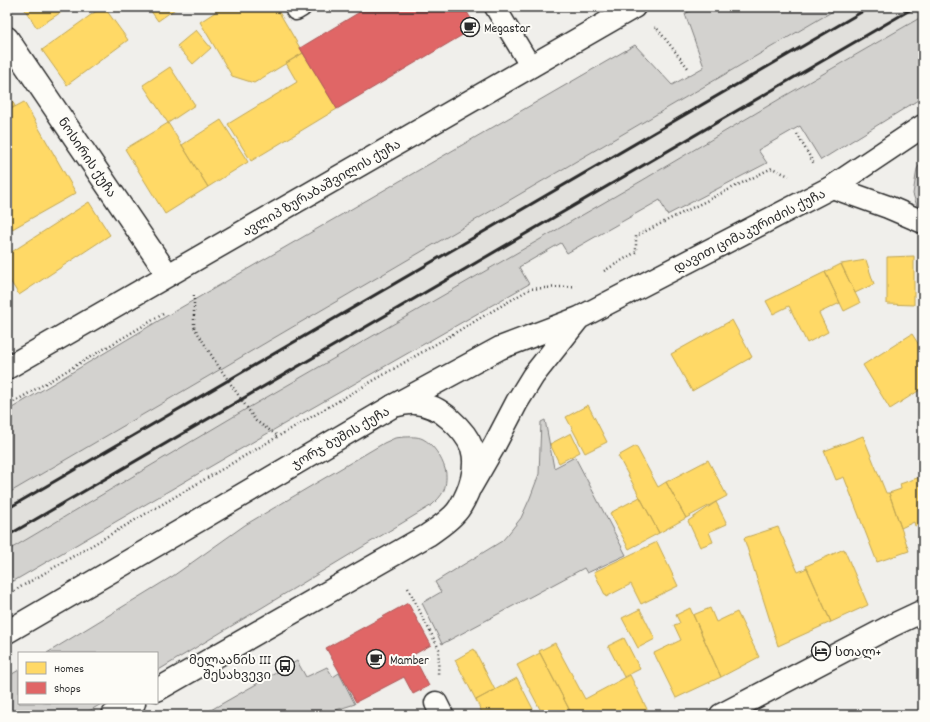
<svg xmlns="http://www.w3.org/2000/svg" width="930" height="722" viewBox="0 0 930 722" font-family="Dekko,'Noto Sans Georgian',sans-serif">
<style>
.built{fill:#e1e0dc}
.green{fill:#d3d2cf;stroke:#7f7e7d}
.homes{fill:#ffd966;stroke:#bfa554}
.shops{fill:#e06666;stroke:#aa5454}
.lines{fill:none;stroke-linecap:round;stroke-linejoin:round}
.lane-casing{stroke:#2b2b2b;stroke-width:23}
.street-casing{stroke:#2b2b2b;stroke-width:25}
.secondary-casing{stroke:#2b2b2b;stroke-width:25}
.primary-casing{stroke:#2b2b2b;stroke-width:25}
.path{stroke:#2b2b2b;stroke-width:2.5;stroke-dasharray:1 3;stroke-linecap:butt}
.lane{stroke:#fdfcf7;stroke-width:20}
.street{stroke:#fdfcf7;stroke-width:22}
.secondary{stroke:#fdfcf7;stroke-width:22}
.primary{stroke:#fdfcf7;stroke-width:22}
.rail{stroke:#2b2b2b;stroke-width:3}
.labels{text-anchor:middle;stroke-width:4;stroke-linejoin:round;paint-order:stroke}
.poi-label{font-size:13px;fill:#2b2b2b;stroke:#fdfcf7;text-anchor:start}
.street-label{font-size:13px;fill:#2b2b2b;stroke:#fdfcf7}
</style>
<rect width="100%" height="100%" fill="#f0efeb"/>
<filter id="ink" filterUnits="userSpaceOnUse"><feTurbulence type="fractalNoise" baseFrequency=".025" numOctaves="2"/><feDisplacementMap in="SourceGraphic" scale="8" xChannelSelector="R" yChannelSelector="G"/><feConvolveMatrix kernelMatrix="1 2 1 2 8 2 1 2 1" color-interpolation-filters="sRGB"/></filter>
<g filter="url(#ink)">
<!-- built -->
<path class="built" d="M840,7H923V16L783,97L643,180L248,408L7,551V494Z"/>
<!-- green -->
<path class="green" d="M697,7H840L7,494V411L175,311L635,45L672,85L704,67L685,14Z
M923,16V97L821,160L800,126L758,150L767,163L667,215L660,200L567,253L561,243L519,267L529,284L263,436L7,585V551L248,408L643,180L783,97Z
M923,160V216L920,215L913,194L917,169Z
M545,420L554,468L575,457L626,555L587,573L584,568L442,644L422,603L441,592L435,582L502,541L509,533L521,518L530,498L539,474L541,422Z
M404,437C410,437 417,436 423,439C433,444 442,458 445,469C447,474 446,485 444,490C441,497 436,501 432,505L157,671V653H47L173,576L245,525L384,443L395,438Z
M297,661L306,677L327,667L333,677L339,673L355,704L333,711L325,715H202Z
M19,670V703H103L82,715H7V677Z"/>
<!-- homes -->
<path class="homes" d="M23,7H69L37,28Z
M102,7H104L128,40L67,85L42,50Z
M148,7H178L158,21Z
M223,7H276L303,53L254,83L232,76L200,22Z
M196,30L211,48L193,64L177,46Z
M303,53L337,109L251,161L228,124L297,82L286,63Z
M170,67L195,105L168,123L143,85Z
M7,92L15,106L7,111Z
M24,102L76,193L7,232V111Z
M221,120L248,162L208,187L182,145Z
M168,123L208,187L165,214L125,149Z
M89,202L110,235L19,295L7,276V255Z
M914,256V305L887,304V257Z
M866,260L874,284L855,293L841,264Z
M841,264L860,303L844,311L825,272Z
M825,272L840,303L819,313L828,332L807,343L789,306L773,314L766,301Z
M732,320L752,357L692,391L671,354Z
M912,334L923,351V388L890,409L863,365Z
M588,405L607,442L585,453L566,417Z
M571,433L580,452L559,463L550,444Z
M863,436L886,493H889L909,551L877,562L844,477L836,480L824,451Z
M636,446L658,487L666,482L686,518L659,533L618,456Z
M708,460L727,496L686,518L666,482Z
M923,476V523L915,526L914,522L901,528L889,493L901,489L900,484Z
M640,497L659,533L629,549L610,513Z
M716,502L727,524L709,532L713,542L700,547L688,521Z
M778,527L798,572L807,568L831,622L778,646L744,538Z
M657,542L678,586L641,604L631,584L606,597L594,572Z
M844,549L868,605L831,622L806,566Z
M690,608L721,677L676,698L654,653L681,640L674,625L680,623L676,615Z
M710,608L716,622L737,612L759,657L721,677L693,615Z
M640,609L655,639L638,648L622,618Z
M624,638L640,669L624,677L608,646Z
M555,643L585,699L630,675L649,713L645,715H572L539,651Z
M474,649L495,690L476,700L455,660Z
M540,653L568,707L572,715H543L517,665Z
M517,678L533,709L522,715H483L476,700Z"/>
<!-- shops -->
<path class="shops" d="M368,7H464L476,27L337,109L300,48Z
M408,603L431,645L413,655L429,686L413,694L404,677L356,702L326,648Z"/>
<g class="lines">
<defs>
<path id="lane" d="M495,7L531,67
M296,10L301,7"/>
<path id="street" d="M7,38L168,275
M832,187L923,126
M436,703L442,715
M721,715L893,625L923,611"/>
<path id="secondary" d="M7,368L634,7
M393,406L500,348L579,318L832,187L888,207L923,222
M471,486L494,446L517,402L533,376L579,318"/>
<path id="primary" d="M7,632L201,519L393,406C400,405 408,402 415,403C429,404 440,410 450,419C459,427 468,437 472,448C478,467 470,491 460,507C455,516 437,529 428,535L157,690
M113,715L134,703"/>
</defs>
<!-- lane casing -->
<use href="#lane" class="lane-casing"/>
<!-- street casing -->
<use href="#street" class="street-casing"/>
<!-- secondary casing -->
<use href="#secondary" class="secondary-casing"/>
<!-- primary casing -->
<use href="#primary" class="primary-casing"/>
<!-- path -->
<path class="path" d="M655,28L656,27L688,68
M797,134L814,164
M604,271L636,252V236L772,168L789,176
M194,295V327L215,361L256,421L278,436
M7,406L165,313
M408,588L439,649L438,676
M7,595L530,289L576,286"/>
<!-- lane -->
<use href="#lane" class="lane"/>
<!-- street -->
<use href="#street" class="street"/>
<!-- secondary -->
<use href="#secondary" class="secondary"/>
<!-- primary -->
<use href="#primary" class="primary"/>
<!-- rail -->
<path class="rail" d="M7,509L870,7
M7,536L915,7"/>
</g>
</g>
<!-- icons -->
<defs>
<symbol id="cafe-ring" viewBox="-11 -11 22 22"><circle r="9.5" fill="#fdfcf7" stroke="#2b2b2b" stroke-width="1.5"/><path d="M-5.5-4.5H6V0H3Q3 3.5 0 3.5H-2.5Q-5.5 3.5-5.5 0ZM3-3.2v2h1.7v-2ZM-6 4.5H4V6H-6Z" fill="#2b2b2b"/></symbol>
<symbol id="hotel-ring" viewBox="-11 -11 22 22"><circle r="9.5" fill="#fdfcf7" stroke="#2b2b2b" stroke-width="1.5"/><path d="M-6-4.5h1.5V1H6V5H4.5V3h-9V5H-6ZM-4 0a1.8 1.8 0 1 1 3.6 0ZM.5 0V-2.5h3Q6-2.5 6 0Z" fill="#2b2b2b"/></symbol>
<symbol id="bus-ring" viewBox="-11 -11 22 22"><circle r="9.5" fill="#fdfcf7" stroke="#2b2b2b" stroke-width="1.5"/><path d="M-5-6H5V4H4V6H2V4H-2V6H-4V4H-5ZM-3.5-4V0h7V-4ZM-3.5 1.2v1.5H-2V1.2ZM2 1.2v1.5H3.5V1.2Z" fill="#2b2b2b"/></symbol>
</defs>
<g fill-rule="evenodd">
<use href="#cafe-ring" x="459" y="16" width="22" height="22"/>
<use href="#hotel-ring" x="810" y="640" width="22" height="22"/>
<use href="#cafe-ring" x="365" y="648" width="22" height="22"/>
<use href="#bus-ring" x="274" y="655" width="22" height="22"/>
</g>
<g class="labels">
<!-- poi labels -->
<g class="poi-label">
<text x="484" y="32">Megastar</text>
<text x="835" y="656">სთალ+</text>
<text x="271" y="664" text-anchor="end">მელაანის III<tspan x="271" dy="15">შესახვევი</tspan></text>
<text x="390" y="664">Mamber</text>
</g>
<!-- street labels -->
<g class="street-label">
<text transform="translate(88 157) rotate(56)" y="5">ნოსირის ქუჩა</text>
<text transform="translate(321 187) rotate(-30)" y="5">ავლიპ ზურაბაშვილის ქუჩა</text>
<text transform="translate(749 230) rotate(-27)" y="5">დავით ციმაკურიძის ქუჩა</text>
<text transform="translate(340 437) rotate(-30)" y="5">ჯორჯ ბუშის ქუჩა</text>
</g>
</g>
<!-- margin -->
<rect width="930" height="722" fill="none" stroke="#fdfcf7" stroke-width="24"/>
<rect x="12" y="12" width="906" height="698" fill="none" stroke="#2b2b2b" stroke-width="1.5" filter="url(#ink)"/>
<!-- legend -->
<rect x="18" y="652" width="140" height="52" fill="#fdfcf7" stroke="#a9a8a5"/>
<rect x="26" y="662" width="20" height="12" fill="#ffd966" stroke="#a9a8a5"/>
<text x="54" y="672" font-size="12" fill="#2b2b2b">Homes</text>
<rect x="26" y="682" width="20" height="12" fill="#e06666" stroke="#a9a8a5"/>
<text x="54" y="692" font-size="12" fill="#2b2b2b">Shops</text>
</svg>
